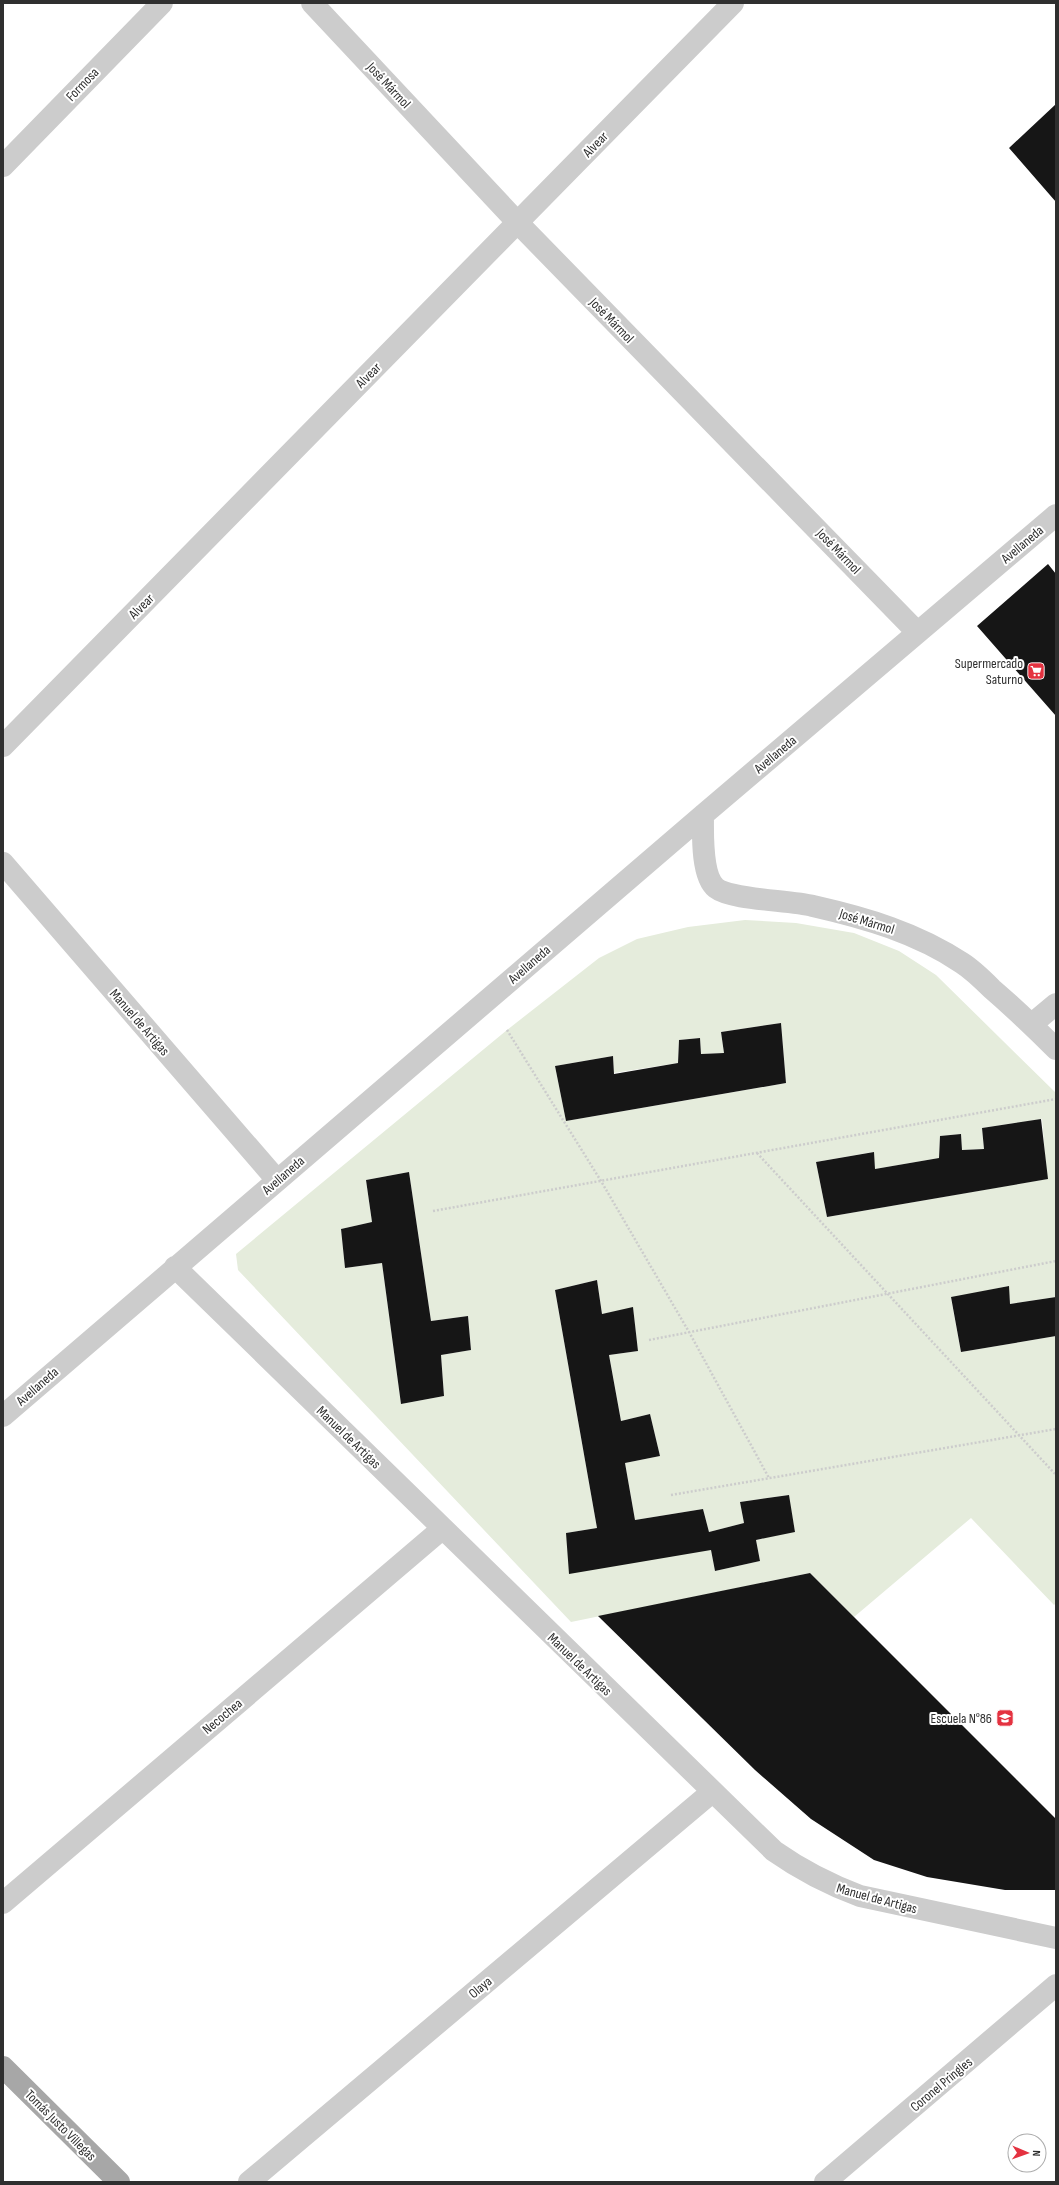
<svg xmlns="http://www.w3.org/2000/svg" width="1059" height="2185" viewBox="0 0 1059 2185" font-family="'Sofia Sans Condensed',sans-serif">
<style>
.green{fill:#e5ecdc;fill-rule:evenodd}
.building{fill:#161616}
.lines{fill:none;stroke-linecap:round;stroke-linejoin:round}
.path{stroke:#ccc;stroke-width:2.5;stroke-dasharray:2 2;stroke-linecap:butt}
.minor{stroke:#ccc;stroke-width:22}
.major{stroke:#a7a7a7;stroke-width:22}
.labels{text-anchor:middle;stroke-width:4;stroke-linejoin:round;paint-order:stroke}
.street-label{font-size:14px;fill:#2f2f2f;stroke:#fff}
.poi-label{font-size:14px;fill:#2f2f2f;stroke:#fff;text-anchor:end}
</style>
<rect width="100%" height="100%" fill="#fff"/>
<!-- green -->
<path class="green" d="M745,920L796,923L854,933L899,951L936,975L1056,1093V1297L1010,1304L1008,1286L951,1298L961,1352L1056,1336V1603L1054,1605L971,1518L854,1617L810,1573L571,1622L238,1270L236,1254L507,1030L599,958L637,939L688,927ZM781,1023L786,1083L566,1121L555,1066L613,1056L614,1073L678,1063L679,1040L700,1038L701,1054L724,1053L721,1032ZM1042,1119L1047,1179L827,1217L816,1162L873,1152L875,1169L939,1158L940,1136L961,1134L962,1150L984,1149L982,1128ZM409,1172L431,1321L468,1316L471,1350L441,1355L444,1396L401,1404L382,1263L345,1268L341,1229L372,1222L366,1180ZM597,1280L602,1314L633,1308L638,1351L609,1355L621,1421L650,1414L660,1456L625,1463L635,1520L703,1509L709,1532L744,1523L740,1502L788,1495L795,1531L756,1540L760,1561L715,1571L711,1550L566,1533L597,1528L555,1290Z"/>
<!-- building -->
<path class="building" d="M1056,104V202L1009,148Z
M1048,564L1056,574V716L977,626Z
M781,1023L786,1083L566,1121L555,1066L613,1056L614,1074L678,1063L679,1040L700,1038L701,1054L724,1053L721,1032Z
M1041,1119L1048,1179L827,1217L816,1162L874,1152L875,1169L939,1158L940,1136L961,1134L962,1150L984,1149L982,1128Z
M409,1172L431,1321L468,1316L471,1350L441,1355L444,1396L401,1404L382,1263L345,1268L341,1229L372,1222L366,1180Z
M597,1280L602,1314L633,1307L638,1351L609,1355L621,1421L650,1414L660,1456L625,1463L635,1520L703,1509L709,1532L744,1523L740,1502L789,1495L795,1532L756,1540L760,1561L715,1571L711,1550L569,1574L566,1533L597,1528L555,1290Z
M1009,1286L1010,1304L1056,1297V1336L961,1352L951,1297Z
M810,1573L1056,1819V1890H1005L927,1877L874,1860L811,1819L755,1770L598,1616Z"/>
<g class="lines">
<!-- path -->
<path class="path" d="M507,1030L601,1181L689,1332L769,1478
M757,1153L1056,1475
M433,1211L1056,1099
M649,1340L1056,1261
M671,1495L1056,1429"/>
<!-- minor -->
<path class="minor" d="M312,3L518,223L917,632
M3,166L162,3
M3,746L733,3
M703,815C703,832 701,876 716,888C731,900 790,900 813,906C866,918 917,933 962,963C973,970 983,980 992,989C1014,1008 1035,1028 1056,1049
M3,863L277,1180
M1032,1024L1056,1004
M175,1267L774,1851C801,1870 828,1884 860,1896L1056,1938
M3,1416L703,815L1056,515
M3,1903L442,1529
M249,2182L712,1792
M825,2182L1056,1985"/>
<!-- major -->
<path class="major" d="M3,2067L119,2182"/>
</g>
<!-- icons -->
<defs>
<symbol id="supermarket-square" viewBox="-11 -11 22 22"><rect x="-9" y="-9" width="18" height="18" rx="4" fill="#e43240" stroke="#fff"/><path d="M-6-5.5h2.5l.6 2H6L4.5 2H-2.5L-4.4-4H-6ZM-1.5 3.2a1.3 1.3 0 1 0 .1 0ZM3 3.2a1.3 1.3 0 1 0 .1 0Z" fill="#fff"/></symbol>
<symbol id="school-square" viewBox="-11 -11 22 22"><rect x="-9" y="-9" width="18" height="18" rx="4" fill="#e43240" stroke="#fff"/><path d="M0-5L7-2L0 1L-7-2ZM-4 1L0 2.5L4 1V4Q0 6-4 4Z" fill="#fff"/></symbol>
</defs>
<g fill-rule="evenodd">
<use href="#supermarket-square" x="1026" y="661" width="20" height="20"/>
<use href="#school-square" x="995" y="1708" width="20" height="20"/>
</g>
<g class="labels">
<!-- street labels -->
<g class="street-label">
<text transform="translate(82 84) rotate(-46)" y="5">Formosa</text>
<text transform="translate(389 85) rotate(47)" y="5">José Mármol</text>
<text transform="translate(595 144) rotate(-46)" y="5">Alvear</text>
<text transform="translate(612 320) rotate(46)" y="5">José Mármol</text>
<text transform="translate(368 375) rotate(-45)" y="5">Alvear</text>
<text transform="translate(1022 544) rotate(-40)" y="5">Avellaneda</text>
<text transform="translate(839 551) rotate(46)" y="5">José Mármol</text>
<text transform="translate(141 606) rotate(-45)" y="5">Alvear</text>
<text transform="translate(775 754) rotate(-40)" y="5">Avellaneda</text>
<text transform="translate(867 921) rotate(17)" y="5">José Mármol</text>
<text transform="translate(529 964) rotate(-41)" y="5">Avellaneda</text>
<text transform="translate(140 1022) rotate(49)" y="5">Manuel de Artigas</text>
<text transform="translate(283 1175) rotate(-41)" y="5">Avellaneda</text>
<text transform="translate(37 1386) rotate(-41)" y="5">Avellaneda</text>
<text transform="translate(349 1437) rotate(44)" y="5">Manuel de Artigas</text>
<text transform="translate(580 1664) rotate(44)" y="5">Manuel de Artigas</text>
<text transform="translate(222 1716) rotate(-40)" y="5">Necochea</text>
<text transform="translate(877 1898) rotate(15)" y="5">Manuel de Artigas</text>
<text transform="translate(480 1987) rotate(-40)" y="5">Olaya</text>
<text transform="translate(941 2084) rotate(-40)" y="5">Coronel Pringles</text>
<text transform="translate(61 2125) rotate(45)" y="5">Tomás Justo Villegas</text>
</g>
<!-- poi labels -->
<g class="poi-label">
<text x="1023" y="668">Supermercado<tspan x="1023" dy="16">Saturno</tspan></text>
<text x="992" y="1723">Escuela N°86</text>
</g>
</g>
<!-- border -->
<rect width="1059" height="2185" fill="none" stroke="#2f2f2f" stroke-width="8"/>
<!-- north arrow -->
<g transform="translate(1027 2153) rotate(92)"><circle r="19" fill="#ffffff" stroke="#acacac"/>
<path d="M0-3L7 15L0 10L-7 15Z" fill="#e43240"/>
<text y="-6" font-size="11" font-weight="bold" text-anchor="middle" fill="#2f2f2f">N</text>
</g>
</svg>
